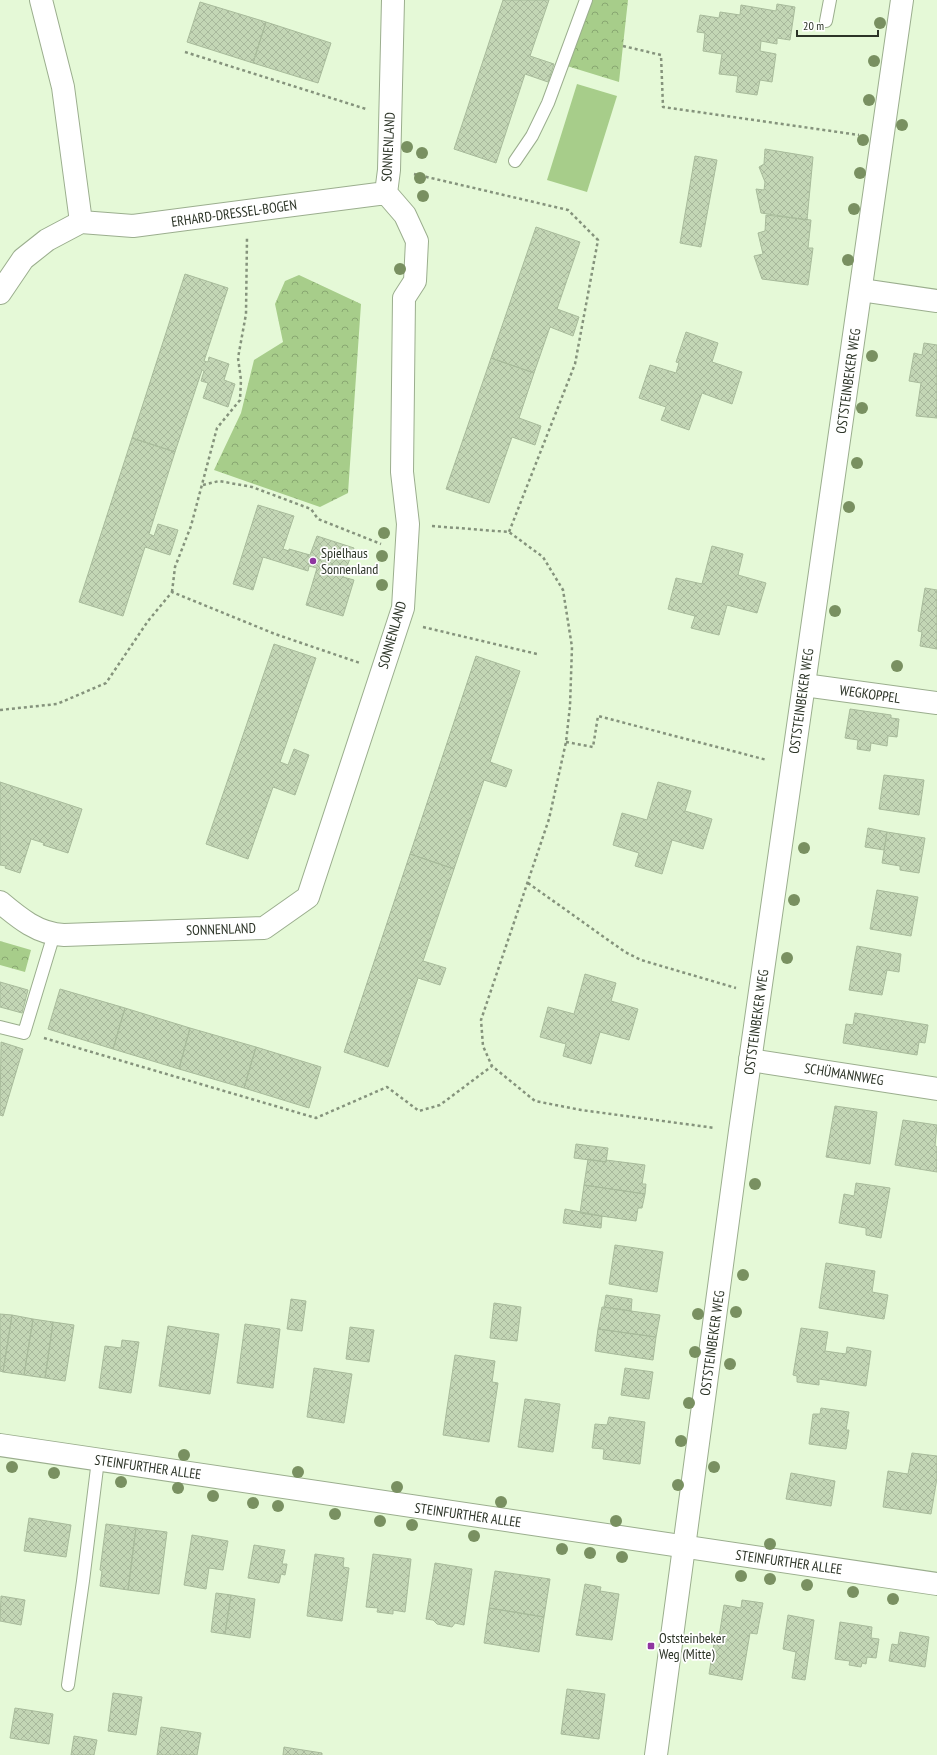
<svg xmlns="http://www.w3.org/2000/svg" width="937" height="1755" viewBox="0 0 937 1755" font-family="'PT Sans Narrow',sans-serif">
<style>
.forest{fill:url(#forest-crowns)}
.pitch{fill:#a7cd8a}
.building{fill:url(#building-cross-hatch);stroke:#a8bb9b}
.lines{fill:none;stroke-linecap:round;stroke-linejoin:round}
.lane-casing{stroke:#9bae8e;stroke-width:14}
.street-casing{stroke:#9bae8e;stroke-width:24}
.secondary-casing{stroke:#9bae8e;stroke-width:24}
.path{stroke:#85937c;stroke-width:2.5;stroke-dasharray:3 3;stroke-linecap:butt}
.lane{stroke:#fff;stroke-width:12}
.street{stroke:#fff;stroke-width:22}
.secondary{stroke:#fff;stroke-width:22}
.tree{fill:#799061}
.poi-dot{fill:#8f35a0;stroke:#fff;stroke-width:1.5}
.labels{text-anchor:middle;stroke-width:3.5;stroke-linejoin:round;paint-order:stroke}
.street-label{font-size:14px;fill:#2c3427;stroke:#fff}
.poi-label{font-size:14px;fill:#2c3427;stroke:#fff;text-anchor:start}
</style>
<defs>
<pattern id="forest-crowns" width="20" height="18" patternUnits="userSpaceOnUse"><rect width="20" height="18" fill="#a7cd8a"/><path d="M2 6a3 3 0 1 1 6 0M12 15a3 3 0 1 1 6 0" fill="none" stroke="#88a771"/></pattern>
<pattern id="building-cross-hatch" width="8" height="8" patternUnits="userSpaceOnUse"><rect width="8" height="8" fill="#c3d6b5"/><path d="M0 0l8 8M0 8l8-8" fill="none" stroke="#a8b89c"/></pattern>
</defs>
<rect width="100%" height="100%" fill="#e5f9d7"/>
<!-- forest -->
<path class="forest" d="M591,0H628L619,82L567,66Z
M299,275L361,304L348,493L320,507L214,470L241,413L254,360L283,342L275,304L285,281Z
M0,941L31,950L25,972L0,965Z"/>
<!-- pitch -->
<path class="pitch" d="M577,84L617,96L587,192L547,180Z"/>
<!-- building -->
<path class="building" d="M503,0H549L530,56L554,64L548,82L525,74L496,163L454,149Z
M200,2L266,22L253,63L187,42Z
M777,4L795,7L790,40L777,38V44L761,41L760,51L776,54L772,82L760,80L757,95L736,92L738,76L719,74L722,54L703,51L705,33L697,32L700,15L719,18L720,12L740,15L741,5L776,11Z
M266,22L331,43L318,83L253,63Z
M765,149L813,157L807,220L761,213L756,189L764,190L765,182L759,167L764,164Z
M695,156L717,160L701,247L680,243Z
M766,215L811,220L808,248H813L808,285L762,279L754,256L763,254L758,233L765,231Z
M536,227L580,242L557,309L579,317L573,336L550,327L534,373L491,358Z
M185,274L228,288L204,361L208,362L209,357L229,364L224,380L235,384L228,407L203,398L208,383L201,381L204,371L202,370L175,452L132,438Z
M686,332L718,343L712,362L742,372L732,404L702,393L689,430L661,420L666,407L639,398L650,365L676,373L679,363L676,362Z
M924,343L937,345V418L916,416L921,383L909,381L914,353L922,355Z
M491,358L534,373L519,418L541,426L535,445L512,437L489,503L446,489Z
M132,438L175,452L149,534L154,536L158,524L178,530L170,555L145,547L123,616L79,602Z
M258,505L294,516L283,549L289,551V549L310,555L317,536L354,548L343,577L354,580L343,616L306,605L317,568L309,566L308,571L263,557L253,590L233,584Z
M712,546L743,554L738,575L766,583L757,613L727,605L719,635L691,628L695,616L668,609L676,578L702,584Z
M925,588L937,590V649L920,646L922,632L918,631Z
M274,644L316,658L280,762L288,765L294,749L309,755L295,795L273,787L248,859L206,844Z
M476,656L520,671L490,762L512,770L506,787L484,780L454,869L410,854Z
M850,709L891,715V718L899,719L897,737L888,736L887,746L871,743L870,751L857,749L858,740L845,738Z
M884,775L924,780L919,815L879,809Z
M0,782L82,809L68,853L43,845L44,843L31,839L20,873L5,868L6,866L0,865Z
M658,782L691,791L685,811L712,819L703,849L672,840L662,874L635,866L639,853L613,845L622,813L647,820Z
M868,828L887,832L884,850L865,847Z
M887,832L925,838L919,873L900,870V866L882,863Z
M410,854L454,869L423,961L446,968L440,985L418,978L388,1067L344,1052Z
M877,890L918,897L911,936L870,929Z
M857,946L901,954L899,972L887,970L882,995L849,990Z
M585,974L616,983L611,1001L638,1009L629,1040L600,1032L591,1064L563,1056L566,1044L540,1037L548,1007L574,1014Z
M0,982L28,990L22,1013L0,1007Z
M60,989L125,1008L113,1049L48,1029Z
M125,1008L190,1028L179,1069L113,1049Z
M855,1013L928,1025L925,1043L919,1042L917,1055L843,1043L846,1024L853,1025Z
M190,1028L256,1047L244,1088L179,1069Z
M1,1042L23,1049L3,1116L0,1115Z
M256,1047L321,1067L309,1108L244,1088Z
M835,1106L877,1112L870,1164L826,1157Z
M903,1120L937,1125L935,1146L937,1147V1172L895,1165Z
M576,1144L608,1148L606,1162L574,1158Z
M588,1159L606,1162V1160L645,1165L642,1184H646L645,1194L584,1185Z
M856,1183L890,1188L881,1238L866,1235V1228L839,1223L844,1194L854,1196Z
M584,1185L645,1194L642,1208H638L636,1221L580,1213Z
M565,1209L602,1216L601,1228L563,1223Z
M615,1245L663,1252L657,1292L609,1284Z
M826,1263L875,1271L872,1292L888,1295L884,1319L819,1308Z
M606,1295L632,1299L631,1311L604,1307Z
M291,1299L306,1301L302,1331L287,1329Z
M494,1303L521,1307L517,1341L490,1338Z
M602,1307L660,1315L656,1337L598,1329Z
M0,1314L12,1315L3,1372L0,1371Z
M12,1315L33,1319L24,1375L3,1372Z
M33,1319L53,1322L45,1378L24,1375Z
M53,1322L74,1325L65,1381L45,1378Z
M245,1324L280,1329L273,1388L237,1383Z
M168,1326L219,1334L210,1394L159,1386Z
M350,1327L374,1330L369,1362L346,1359Z
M801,1328L828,1332L825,1351L846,1354L847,1347L871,1351L866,1386L819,1379V1385L797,1382V1376L793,1375Z
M598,1329L656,1337L653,1360L595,1351Z
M122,1340L139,1342L131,1393L99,1388L105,1346L121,1348Z
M455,1355L495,1361L492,1382L498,1383L489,1442L443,1435Z
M314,1368L352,1374L344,1423L307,1417Z
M625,1368L653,1372L649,1399L621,1395Z
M525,1399L560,1404L553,1452L518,1447Z
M821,1408L849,1412L846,1430H849L846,1449L809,1444L813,1414H820Z
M609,1417L645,1422L640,1464L603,1459L604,1449L592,1448L595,1424L607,1425Z
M912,1453L937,1456V1478L931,1514L883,1507L888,1471L908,1474Z
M791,1473L835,1481L831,1506L786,1499Z
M29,1518L71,1525L66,1557L24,1551Z
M106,1524L136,1528L128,1590L100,1586L102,1571L100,1570Z
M136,1528L167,1532L159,1594L128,1590Z
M192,1535L228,1541L223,1570L209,1568L206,1589L184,1585Z
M254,1545L285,1550L282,1564H287L285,1575L281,1574L279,1583L248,1578Z
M315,1554L344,1558L343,1567L349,1568L342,1621L307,1616Z
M373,1554L411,1559L405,1612L393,1610V1614L377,1612L378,1608L366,1607Z
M435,1563L472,1569L464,1625L455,1623L452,1627L437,1624L433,1620L426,1619Z
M495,1571L550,1579L544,1617L489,1608Z
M585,1584L601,1587L600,1591L619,1594L612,1640L576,1635Z
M216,1593L231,1595L225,1634L211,1632Z
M231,1595L255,1599L250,1638L225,1634Z
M1,1596L25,1600L21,1625L0,1621Z
M742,1600L763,1603L757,1634L750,1633L742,1680L709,1674L715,1637H719L724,1605L741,1608Z
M489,1608L544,1617L539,1652L484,1643Z
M788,1615L814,1620L805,1680L792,1678L796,1652L783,1649Z
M840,1622L872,1627L871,1638L879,1639L876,1658L867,1657L866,1664L862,1663L861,1667L849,1665L850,1661L835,1659Z
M900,1632L929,1637L925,1667L889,1661L892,1644L898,1645Z
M567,1689L605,1694L599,1739L561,1734Z
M113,1693L142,1697L136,1735L108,1731Z
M15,1708L53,1714L49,1744L10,1738Z
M161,1727L201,1733L197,1755H157Z
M74,1736L97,1740L94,1755H71Z
M284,1747L322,1753V1755H283Z"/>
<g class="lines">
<defs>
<path id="lane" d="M826,21L830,0
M515,161L532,136L548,103L586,0
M0,1027L24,1033L54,934
M68,1685L83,1581L98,1460"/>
<path id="street" d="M41,0L63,87L81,222
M861,290L937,301
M0,293L23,259L47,240L81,222L133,226L386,193
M804,685L937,703
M0,902C19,918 38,934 64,935L264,928L308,897L403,608L408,524L402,472L404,298L415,281L417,241L405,215L386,193L389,170L393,0
M750,1060L937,1089
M0,1445L937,1584"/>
<path id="secondary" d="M656,1755L740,1131L902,0"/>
</defs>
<!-- lane casing -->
<use href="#lane" class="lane-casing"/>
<!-- street casing -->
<use href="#street" class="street-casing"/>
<!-- secondary casing -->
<use href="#secondary" class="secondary-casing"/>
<!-- path -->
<path class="path" d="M623,46L661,55L663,107L859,135
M185,52L366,109
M414,174L568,210L598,240L575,364L509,532
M203,485L219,481L252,487L311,509L318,519L381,544
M432,526L509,532L543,557L563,590L572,647L570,706L566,742L549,819L481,1020L483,1046L492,1066L535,1101L581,1110L715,1128
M172,592L175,567L191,526L217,428L240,400L241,380L238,358L246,314L247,237
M423,627L537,654
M0,710L57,704L106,683L148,621L172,592L275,634L360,663
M566,742L593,747L598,716L767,760
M528,883L625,952L641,960L736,988
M44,1038L316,1118L387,1087L419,1111L440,1105L492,1066"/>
<!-- lane -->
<use href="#lane" class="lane"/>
<!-- street -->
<use href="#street" class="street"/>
<!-- secondary -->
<use href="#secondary" class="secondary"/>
</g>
<!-- trees -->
<g class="tree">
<circle cx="880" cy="23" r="6"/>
<circle cx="874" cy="61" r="6"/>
<circle cx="869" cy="100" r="6"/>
<circle cx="902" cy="125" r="6"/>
<circle cx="863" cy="140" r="6"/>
<circle cx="407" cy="147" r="6"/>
<circle cx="422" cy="153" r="6"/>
<circle cx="860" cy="173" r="6"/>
<circle cx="420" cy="178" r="6"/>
<circle cx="423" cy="196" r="6"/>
<circle cx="854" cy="209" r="6"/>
<circle cx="848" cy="260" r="6"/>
<circle cx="400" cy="269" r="6"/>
<circle cx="872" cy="356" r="6"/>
<circle cx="862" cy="408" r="6"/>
<circle cx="857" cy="463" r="6"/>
<circle cx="849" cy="507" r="6"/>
<circle cx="384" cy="533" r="6"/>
<circle cx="382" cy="556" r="6"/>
<circle cx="382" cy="585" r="6"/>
<circle cx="835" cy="611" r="6"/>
<circle cx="897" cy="666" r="6"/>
<circle cx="804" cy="848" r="6"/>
<circle cx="794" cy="900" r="6"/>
<circle cx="787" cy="958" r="6"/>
<circle cx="755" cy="1184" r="6"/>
<circle cx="743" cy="1275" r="6"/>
<circle cx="736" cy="1312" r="6"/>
<circle cx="698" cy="1314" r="6"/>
<circle cx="695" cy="1352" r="6"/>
<circle cx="730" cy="1364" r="6"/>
<circle cx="689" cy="1403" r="6"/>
<circle cx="681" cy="1441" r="6"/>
<circle cx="184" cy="1455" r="6"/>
<circle cx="12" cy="1467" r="6"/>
<circle cx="714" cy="1467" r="6"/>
<circle cx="298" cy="1472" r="6"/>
<circle cx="54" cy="1473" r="6"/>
<circle cx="121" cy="1482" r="6"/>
<circle cx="678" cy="1485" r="6"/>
<circle cx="397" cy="1487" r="6"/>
<circle cx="178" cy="1488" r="6"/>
<circle cx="213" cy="1496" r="6"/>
<circle cx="501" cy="1502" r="6"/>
<circle cx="253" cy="1503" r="6"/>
<circle cx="278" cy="1506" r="6"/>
<circle cx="335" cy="1514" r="6"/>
<circle cx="380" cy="1521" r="6"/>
<circle cx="616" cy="1521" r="6"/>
<circle cx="412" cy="1525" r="6"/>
<circle cx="474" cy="1536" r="6"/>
<circle cx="770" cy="1544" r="6"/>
<circle cx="562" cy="1549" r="6"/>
<circle cx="590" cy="1553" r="6"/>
<circle cx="622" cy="1557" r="6"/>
<circle cx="741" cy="1576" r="6"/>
<circle cx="770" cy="1579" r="6"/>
<circle cx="807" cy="1585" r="6"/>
<circle cx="853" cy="1592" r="6"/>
<circle cx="893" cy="1599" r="6"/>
</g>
<!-- markers -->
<g class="poi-dot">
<circle cx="313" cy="561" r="4"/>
<rect x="647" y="1642" width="8" height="8" rx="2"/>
</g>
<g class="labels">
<!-- street labels -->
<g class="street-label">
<text transform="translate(388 147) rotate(-87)" y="5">SONNENLAND</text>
<text transform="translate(234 213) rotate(-8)" y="5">ERHARD-DRESSEL-BOGEN</text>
<text transform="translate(848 381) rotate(-82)" y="5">OSTSTEINBEKER WEG</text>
<text transform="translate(392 635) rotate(-74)" y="5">SONNENLAND</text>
<text transform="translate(870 694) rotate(8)" y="5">WEGKOPPEL</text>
<text transform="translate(801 701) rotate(-82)" y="5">OSTSTEINBEKER WEG</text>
<text transform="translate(221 929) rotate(-2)" y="5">SONNENLAND</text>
<text transform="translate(756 1022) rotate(-82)" y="5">OSTSTEINBEKER WEG</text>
<text transform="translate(844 1074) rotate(9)" y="5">SCHÜMANNWEG</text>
<text transform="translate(712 1343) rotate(-82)" y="5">OSTSTEINBEKER WEG</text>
<text transform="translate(148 1467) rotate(8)" y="5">STEINFURTHER ALLEE</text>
<text transform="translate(468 1515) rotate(8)" y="5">STEINFURTHER ALLEE</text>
<text transform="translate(789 1562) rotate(8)" y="5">STEINFURTHER ALLEE</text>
</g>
<!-- poi labels -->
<g class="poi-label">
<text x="321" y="558">Spielhaus<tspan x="321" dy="16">Sonnenland</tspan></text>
<text x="659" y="1643">Oststeinbeker<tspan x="659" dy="16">Weg (Mitte)</tspan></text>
</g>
</g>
<!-- scale -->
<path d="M797 30v6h81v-6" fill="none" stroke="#2c3427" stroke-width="2"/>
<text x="803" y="30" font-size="12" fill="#2c3427" stroke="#ffffff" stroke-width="3" paint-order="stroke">20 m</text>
</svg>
